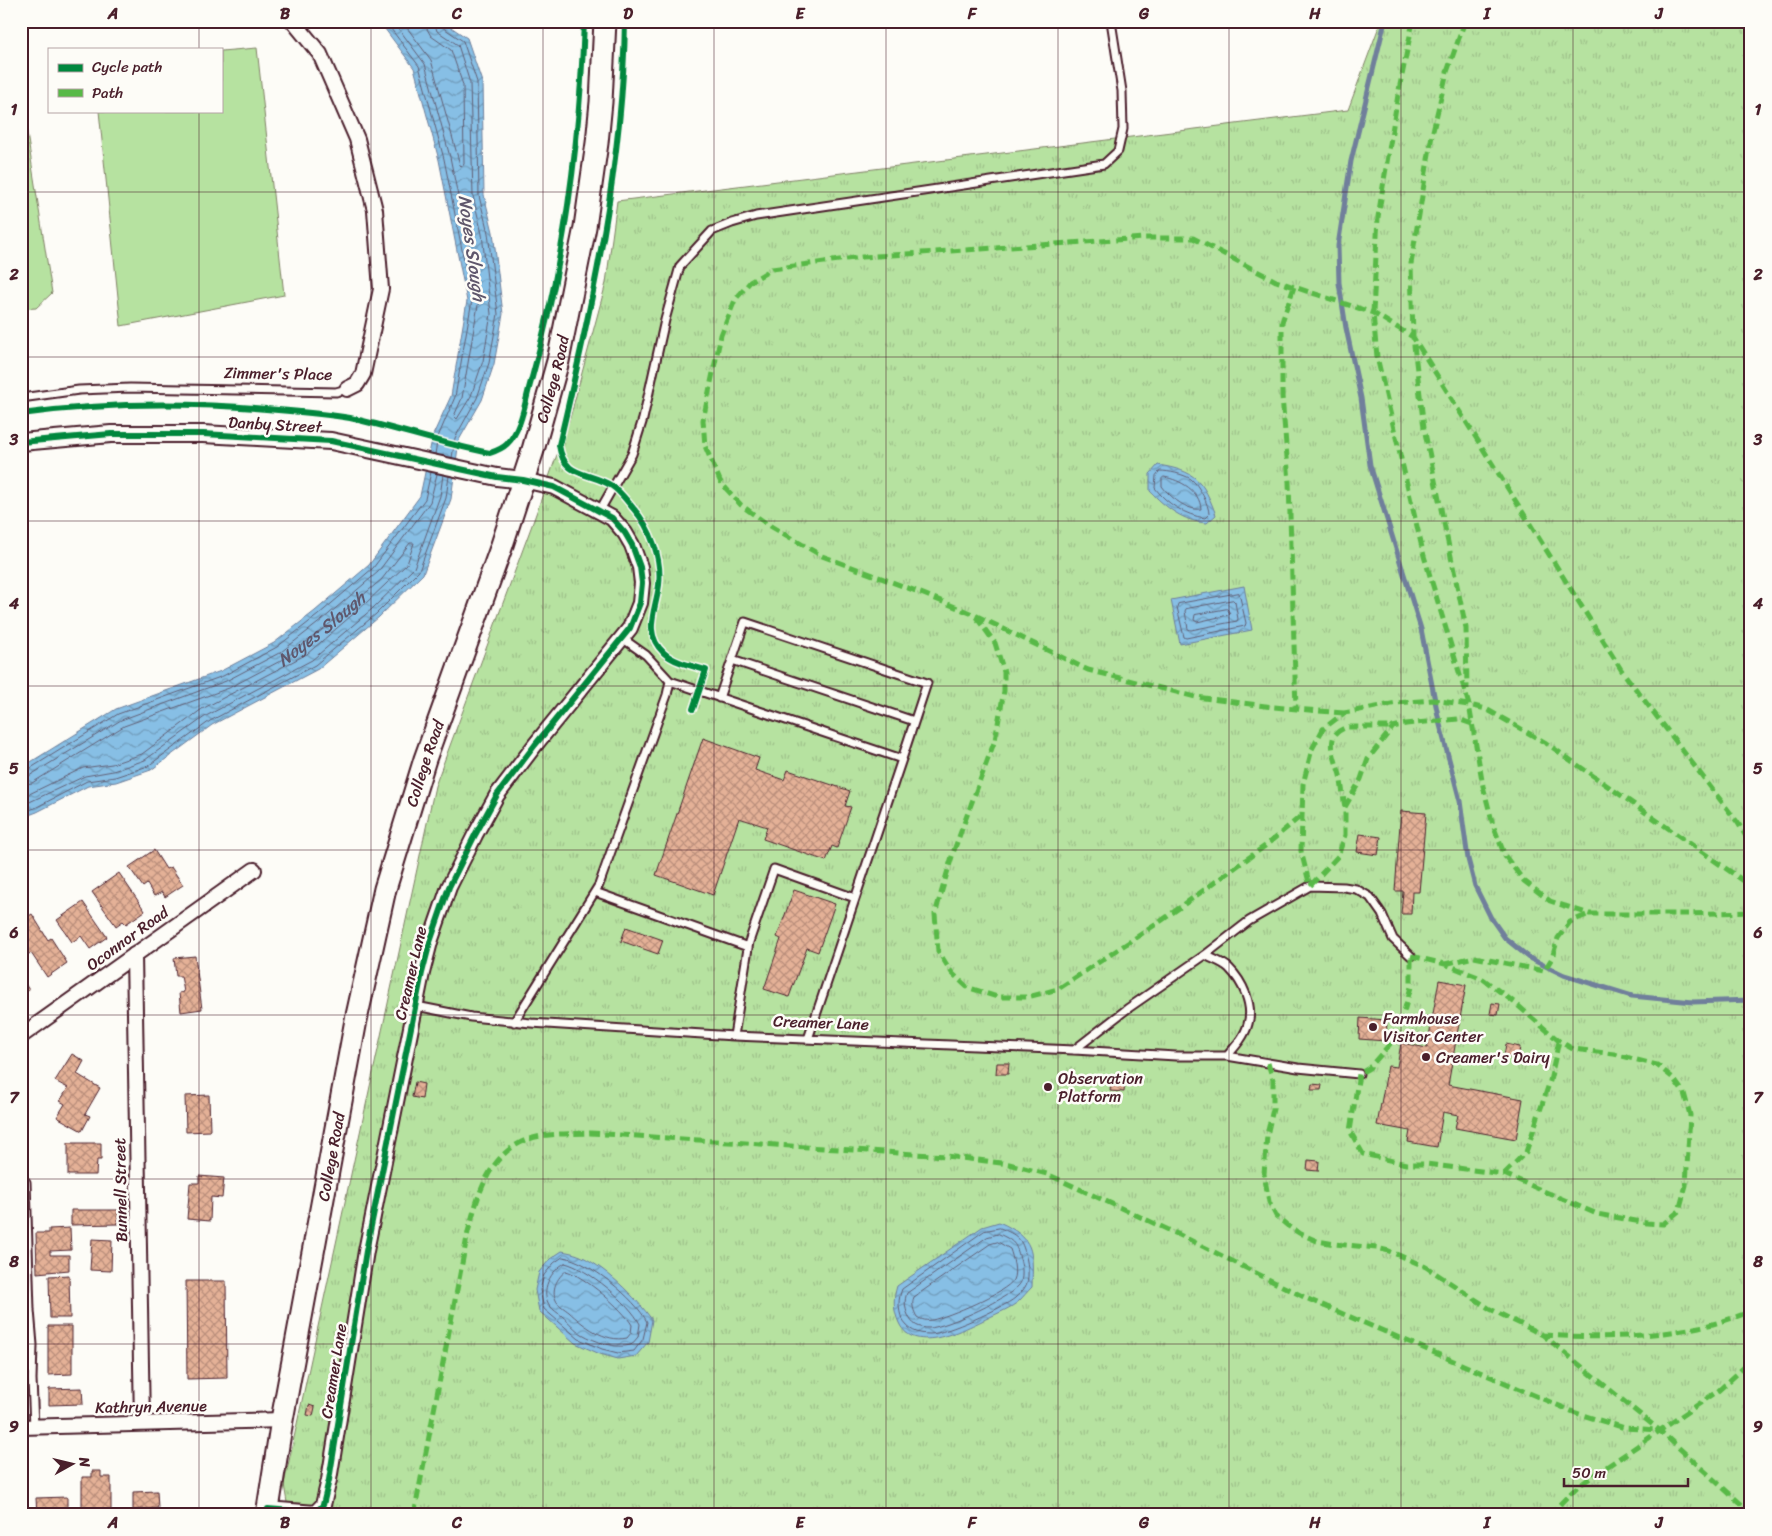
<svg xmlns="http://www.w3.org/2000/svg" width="1772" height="1536" viewBox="0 0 1772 1536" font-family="Sriracha,sans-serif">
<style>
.grass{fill:url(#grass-tufts);stroke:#808066}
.garden{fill:#b6e2a0;stroke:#808066}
.water{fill:url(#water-waves);stroke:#6f7f9b}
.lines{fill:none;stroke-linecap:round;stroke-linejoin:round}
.shore{stroke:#625f75;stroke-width:1}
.stream{stroke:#6f7f9b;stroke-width:5}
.building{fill:url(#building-cross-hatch);stroke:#4a1f2b}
.service-casing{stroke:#4a1f2b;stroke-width:11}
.minor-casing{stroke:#4a1f2b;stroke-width:18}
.tertiary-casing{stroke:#4a1f2b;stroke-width:20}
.primary-casing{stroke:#4a1f2b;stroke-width:25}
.service{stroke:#fdfcf7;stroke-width:7}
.minor{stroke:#fdfcf7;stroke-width:14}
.tertiary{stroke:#fdfcf7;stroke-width:16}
.primary{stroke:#fdfcf7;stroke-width:21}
.quiet{stroke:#58b947;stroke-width:5;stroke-dasharray:10 5;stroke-linecap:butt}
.cycleway-casing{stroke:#fdfcf7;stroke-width:9}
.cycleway{stroke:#00873e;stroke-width:6}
.grid{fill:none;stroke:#4a1f2b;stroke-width:1;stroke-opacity:0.55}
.poi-dot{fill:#4a1f2b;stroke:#fdfcf7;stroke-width:2}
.labels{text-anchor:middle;stroke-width:5;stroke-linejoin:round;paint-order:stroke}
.street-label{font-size:16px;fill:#4a1f2b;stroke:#fdfcf7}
.poi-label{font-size:16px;fill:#4a1f2b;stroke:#fdfcf7;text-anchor:start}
.water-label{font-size:18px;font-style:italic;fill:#5f576c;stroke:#fdfcf7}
.neatline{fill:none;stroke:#4a1f2b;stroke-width:2}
.grid-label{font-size:16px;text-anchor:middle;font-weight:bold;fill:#4a1f2b}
</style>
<defs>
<pattern id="grass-tufts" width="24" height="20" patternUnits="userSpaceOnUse" patternTransform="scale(1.25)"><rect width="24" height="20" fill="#b6e2a0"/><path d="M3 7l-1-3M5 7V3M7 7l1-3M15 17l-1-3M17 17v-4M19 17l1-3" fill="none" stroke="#9ec18a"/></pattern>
<pattern id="water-waves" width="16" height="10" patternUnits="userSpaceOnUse" patternTransform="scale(1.25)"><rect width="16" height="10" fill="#87bfe5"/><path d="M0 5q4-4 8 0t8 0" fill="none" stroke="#709bba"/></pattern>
<pattern id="building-cross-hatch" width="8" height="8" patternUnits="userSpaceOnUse" patternTransform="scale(1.25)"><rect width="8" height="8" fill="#e4b197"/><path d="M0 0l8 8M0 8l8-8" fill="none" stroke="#bb8f7b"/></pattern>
</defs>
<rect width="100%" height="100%" fill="#fdfcf7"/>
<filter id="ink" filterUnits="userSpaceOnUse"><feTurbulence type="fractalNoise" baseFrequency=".02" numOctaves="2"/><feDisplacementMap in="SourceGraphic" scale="10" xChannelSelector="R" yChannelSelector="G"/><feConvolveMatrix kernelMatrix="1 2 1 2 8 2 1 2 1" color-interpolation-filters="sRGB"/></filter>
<g filter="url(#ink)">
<!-- grass -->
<path class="grass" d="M1381,21H1751V1515H289L284,1484L435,786L532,525L570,418L606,283L617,201L1348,110Z"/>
<!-- garden -->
<path class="garden" d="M257,48L284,295L121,326L99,111H221V51Z
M26,127L52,293L36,308L21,309V128Z"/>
<!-- water -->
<path class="water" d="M379,21H442L467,38L482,82L484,195L493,232L503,314L494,364L482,400L459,440L451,499L423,574L379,617L318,669L212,725L151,770L116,782L88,786L37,812L21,818V768L116,709L221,671L274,643L315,611L369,565L420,496L433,435L451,396L467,301L439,160L414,68Z
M1158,465C1196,471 1203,480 1216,515L1207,523C1184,522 1165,507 1150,491V474Z
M1244,586L1252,630L1180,644L1171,600Z
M999,1222C1035,1238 1033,1251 1032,1287C1027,1292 1023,1297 1019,1301C1011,1308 998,1313 988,1318C965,1329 914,1356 899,1323C893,1310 893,1299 897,1286L982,1227Z
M562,1251C567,1252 573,1253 578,1255C602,1264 638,1299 652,1320L648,1342L636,1356L618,1359L600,1354L575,1343L539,1311L535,1290L539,1272L550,1259Z"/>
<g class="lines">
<!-- shore -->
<g class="shore">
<path d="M385,21L419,66L444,159L472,300L455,397L438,437L435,454"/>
<path d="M393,21L425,64L450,157L479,299L462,398L454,416L457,419L471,396L483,361L491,314L482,234L473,196L470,83L458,45L437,31L434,21"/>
<path d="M402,21L431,60L460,165L462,167L464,164L463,85L451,50L431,36L427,29L426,21"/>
<path d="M440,21L442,27L463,41L477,82L479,196L488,233L498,314L489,363L477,398L455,438L452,458"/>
<path d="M1160,471C1169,471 1183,474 1191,479C1199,485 1209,505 1209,514L1205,518C1185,515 1167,504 1155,488L1156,476Z"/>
<path d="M1164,477C1181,480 1200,491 1201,509C1187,511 1170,497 1162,486V479Z"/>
<path d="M1239,593L1246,623L1245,626L1186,638L1184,637L1177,607L1178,604Z"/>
<path d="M1233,600L1235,602L1238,619L1237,621L1191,630L1188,629L1185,611L1186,609Z"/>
<path d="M1227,609L1230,613L1228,615L1197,622L1194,620L1195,615Z"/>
<path d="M21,772L26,771L118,714L223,676L277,647L318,615L373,568L425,499L431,472"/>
<path d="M21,778L29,776L121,720L226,681L281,652L322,620L378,572L430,502L437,474"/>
<path id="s1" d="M21,785L32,783L124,726L229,688L284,659L327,626L382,579L410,543H414L407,564L366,603L307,654L202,709L142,754L112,764L83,768L21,798"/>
<path d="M21,806L85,776L113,771L145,760L206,716L312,660L372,609L414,568L440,496L443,475"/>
<path d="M21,813L35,808L87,781L115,777L148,766L210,721L315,665L376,614L419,571L446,498L449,476"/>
<path d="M1000,1228C1017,1235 1022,1238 1026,1257C1028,1264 1030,1280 1025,1287C1023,1291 1018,1295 1015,1298C1003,1308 945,1334 930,1334C917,1334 908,1330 902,1319C898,1309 898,1299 902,1289L984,1231Z"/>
<path d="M999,1234C1014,1241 1016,1243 1020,1259C1022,1265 1023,1275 1021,1282C1016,1296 944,1328 929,1328C919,1328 912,1325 908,1315C905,1308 904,1300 907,1293L987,1237Z"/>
<path d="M998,1242L1010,1249C1013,1258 1017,1272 1013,1280C1007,1292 947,1317 932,1320C927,1321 922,1320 917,1317C914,1312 911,1304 914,1297L990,1244Z"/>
<path d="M563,1257C588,1260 636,1299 647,1322L643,1339L634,1351L618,1353L602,1349L579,1339L544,1309L540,1290L544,1275L554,1263Z"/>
<path d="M565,1263C587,1268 630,1303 640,1324L638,1337L631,1345C615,1349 596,1342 582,1334C575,1330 569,1322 562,1316C558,1313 553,1310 550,1306C539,1291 551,1270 565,1263Z"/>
<path d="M566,1271C583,1275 624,1310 632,1325L631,1333L627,1338C605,1343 583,1325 569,1312C565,1309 559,1305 557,1302C550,1291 557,1277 566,1271Z"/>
</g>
<!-- stream -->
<path class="stream" d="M1385,21L1351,161L1338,246L1339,283L1346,328L1361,398L1370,465L1421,629L1439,721L1460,801L1468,859L1475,886L1491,918L1505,938L1531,959L1564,975L1632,996L1693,1002L1751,1000"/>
</g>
<!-- building -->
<path class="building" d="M703,738L759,758L755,770L784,780L788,770L850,791L845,806L851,807L837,848L832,846L826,861L763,839L767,827L739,818L713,895L656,875Z
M1401,811L1426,813L1419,892H1412L1411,914H1401L1403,891H1395Z
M1360,834L1381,837L1378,855L1357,852Z
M154,850L166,869L171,867L183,885L165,897L162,892L154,896L147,884L143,887L129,867Z
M119,873L145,911L126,924L123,921L116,926L92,892Z
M794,890L835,904L818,952L807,948L789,997L764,989L781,939L777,937Z
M83,902L107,937L90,949L81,936L72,942L57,920Z
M32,914L48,940L51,938L67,963L47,977L31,953L29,954L21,942V921Z
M626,927L663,940L658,954L621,941Z
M195,956L202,1009L181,1012L179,993L184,992L181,976H176L174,958Z
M21,978L29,990L21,995Z
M1439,980L1466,985L1448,1085L1523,1099L1516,1139L1455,1128L1458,1115L1443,1112L1437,1147L1408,1142L1410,1131L1377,1125L1388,1066L1397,1067L1401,1043L1427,1048Z
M1492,1003L1500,1004L1498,1015L1490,1014Z
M1360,1018L1387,1020L1386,1041L1359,1039Z
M1506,1044L1520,1047L1518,1059L1504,1056Z
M72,1054L84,1061L77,1074L100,1088L85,1114L90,1116L82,1131L57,1117L65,1104L60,1101L68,1088L55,1081Z
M997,1063H1009L1008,1074H996Z
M1111,1079L1125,1080L1124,1092L1110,1091Z
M415,1082L424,1084L422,1099L412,1097Z
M1312,1084L1322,1085L1321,1090H1311Z
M209,1095L210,1131L186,1132L185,1096Z
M68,1143H101V1160H97L96,1175H68Z
M1308,1160L1319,1161L1318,1171L1307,1170Z
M199,1176L224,1178L222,1198L211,1197L210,1221L187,1219L190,1183H199Z
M71,1210H118V1224L71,1225Z
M70,1228L71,1250L50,1251V1255H69V1270L37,1273L36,1233H49V1229Z
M92,1239L112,1240L111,1271L90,1270Z
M69,1275L70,1318H50L49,1276Z
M186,1281H226L227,1378L187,1379Z
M48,1326H72V1374L48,1375Z
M82,1388L83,1404L49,1405V1389Z
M309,1405L315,1407L313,1416L307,1415Z
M92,1471H101V1477H111V1512H82V1477H92Z
M157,1491L158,1508L133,1510V1492Z
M24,1494V1515H21V1495Z
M67,1497V1515H37L36,1498Z"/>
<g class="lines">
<defs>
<path id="service" d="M21,398L79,390L130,388L336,392L347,389
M600,510L632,454L643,419L665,320L680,266L712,231L732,223L756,216L1104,164L1118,151L1123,129L1122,91L1111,21
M732,660L914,721
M670,681L902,759L808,1039
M719,698L745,622L927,683L902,759
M595,892L748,947
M1205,955C1212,959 1223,962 1229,968C1242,981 1254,1005 1248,1024C1245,1036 1235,1047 1227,1056
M416,1006L471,1017L531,1023L734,1036L1074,1050L1176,1056H1227L1298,1068L1359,1074
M514,1022L599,885L667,695L670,681L646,655L622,638
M734,1036L749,942L774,869L855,898
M1074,1050L1127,1009L1205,955L1249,921L1310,886L1344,887L1356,889L1370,897L1382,914L1393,939L1411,956
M26,1182L30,1310L33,1345L32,1379L34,1427"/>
<path id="minor" d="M293,21L320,54L357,139L375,210L381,289L363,374L357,384L347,389
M134,955L142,1423
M21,1036L254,870
M21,1427L282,1420
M268,1509L315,1513L323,1505L329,1480L366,1251L422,973L430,942L449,887L475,835L497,795L535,745L630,628L640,603L642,583L640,567L632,545L625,533L612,518L554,487L523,480"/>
<path id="tertiary" d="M21,442L111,434H203L331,441L497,477L523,480"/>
<g id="primary">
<path id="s2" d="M267,1515L282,1420L356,1020L385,889L425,759L501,548L533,450L558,361L585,227L597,143L601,102L605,21"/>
</g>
</defs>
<!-- service casing -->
<use href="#service" class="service-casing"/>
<!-- minor casing -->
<use href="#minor" class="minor-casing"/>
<!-- tertiary casing -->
<use href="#tertiary" class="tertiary-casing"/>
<!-- primary casing -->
<use href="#primary" class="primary-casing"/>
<!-- service -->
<use href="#service" class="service"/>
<!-- minor -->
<use href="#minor" class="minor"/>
<!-- tertiary -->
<use href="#tertiary" class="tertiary"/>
<!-- primary -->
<use href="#primary" class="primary"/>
<!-- quiet -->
<path class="quiet" d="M1413,21L1398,95L1378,217L1373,313L1377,357L1424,556L1469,705L1483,786L1493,825L1505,856L1524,881L1550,901L1589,914H1685L1751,912
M1465,21L1447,72L1432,135L1411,264L1413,337L1424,428L1466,628L1467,689
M1294,287L1282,322V396L1289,482L1296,709
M976,617L995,643L1004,672V691L995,740L953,853L935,914L938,951L952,973L967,987L997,997H1028L1058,989L1161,921L1265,846L1301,816
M1344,713L1273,707L1196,697L1088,670L975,615L916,591L822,556L767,524L741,505L721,483L705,446L703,420L721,335L735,300L750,282L772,269L862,257L1144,238H1193L1276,281L1373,313L1413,337L1622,671L1738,823L1751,845
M1472,724L1458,719L1406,724L1393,727L1368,759L1361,779L1345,807V835L1338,856L1310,886L1301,851L1303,784L1312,749L1323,729L1344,713L1397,703L1433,700L1469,705L1486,709L1546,743L1751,886
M1345,807C1343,797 1342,786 1340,775C1337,764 1329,748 1334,736C1337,731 1342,729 1347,727H1393
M1411,956L1445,964L1483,979L1515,1003L1559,1041L1573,1049L1614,1054L1657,1065L1673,1078L1684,1093L1690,1115L1686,1185L1679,1211L1663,1224L1647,1223L1597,1214L1504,1174L1426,1164H1406L1363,1154L1350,1131L1359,1074L1369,1068L1397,1036L1411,987Z
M1445,964L1474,957L1544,971L1552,958L1558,938L1570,922L1589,914
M1268,1063L1273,1080V1109L1267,1135L1264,1174L1269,1202L1276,1216L1288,1226L1299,1233L1317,1241L1335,1244L1377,1248L1389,1251L1426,1267L1490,1309L1543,1335L1659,1430L1751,1513
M1504,1174L1526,1152L1550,1081L1559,1041
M1543,1335C1595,1338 1648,1338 1699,1327C1717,1324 1734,1317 1751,1312
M414,1515L468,1232C478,1196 488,1153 529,1139C547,1133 570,1134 590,1133L946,1156L1009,1164L1047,1174L1186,1238L1308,1299L1576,1413L1625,1428L1659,1430
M1549,1515L1577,1487L1718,1391L1751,1361"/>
<defs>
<path id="cycleway" d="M625,21C623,165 592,306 559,445C564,479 589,471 612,486C620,491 627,501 633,508C651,528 662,559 659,585C656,610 642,633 664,653C675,663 693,666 706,670L693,709
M21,414C106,402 193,402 278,410C302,412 326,414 350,418C397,428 442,444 490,453C496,451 502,449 507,444C522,429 525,401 531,381C564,264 580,143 584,21
M21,442L111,434H203L331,441L497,477L523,480L554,487L612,518L625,533L632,545L640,567L642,583L640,603L630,628L535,745L497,795L475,835L449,887L430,942L422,973L366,1251L329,1480L323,1505L315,1513L268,1509"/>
</defs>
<!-- cycleway casing -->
<use href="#cycleway" class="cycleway-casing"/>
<!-- cycleway -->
<use href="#cycleway" class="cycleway"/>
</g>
</g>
<!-- grid -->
<path class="grid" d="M199,21V49M371,21V1515M543,21V1515M714,21V1515M886,21V1515M1058,21V1515M1229,21V1515M1401,21V1515M1573,21V1515M199,111V1515M21,192H1751M21,357H1751M21,521H1751M21,686H1751M21,850H1751M21,1015H1751M21,1179H1751M21,1344H1751"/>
<!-- markers -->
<g class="poi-dot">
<circle cx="1373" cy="1027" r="5"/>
<circle cx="1426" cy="1057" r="5"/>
<circle cx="1048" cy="1087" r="5"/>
</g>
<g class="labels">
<!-- street labels -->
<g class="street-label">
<text transform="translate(278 373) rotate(1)" y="6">Zimmer's Place</text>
<text dy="6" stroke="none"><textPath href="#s2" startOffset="1174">College Road</textPath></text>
<text transform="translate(275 424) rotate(3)" y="6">Danby Street</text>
<text dy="6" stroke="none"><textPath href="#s2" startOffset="769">College Road</textPath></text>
<text transform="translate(127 938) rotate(-36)" y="6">Oconnor Road</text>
<text transform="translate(410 973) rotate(-77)" y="6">Creamer Lane</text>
<text transform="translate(821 1022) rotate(2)" y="6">Creamer Lane</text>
<text dy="6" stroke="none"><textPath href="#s2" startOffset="364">College Road</textPath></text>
<text transform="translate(120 1190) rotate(-91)" y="6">Bunnell Street</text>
<text transform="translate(333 1371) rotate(-81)" y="6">Creamer Lane</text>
<text transform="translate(151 1406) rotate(-1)" y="6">Kathryn Avenue</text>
</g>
<!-- poi labels -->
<g class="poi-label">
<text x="1383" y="1024">Farmhouse<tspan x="1383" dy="18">Visitor Center</tspan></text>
<text x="1436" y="1063">Creamer's Dairy</text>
<text x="1058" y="1084">Observation<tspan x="1058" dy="18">Platform</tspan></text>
</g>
<!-- water labels -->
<g class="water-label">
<text transform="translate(472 248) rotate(82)" y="6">Noyes Slough</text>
<text dy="6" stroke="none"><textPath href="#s1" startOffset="341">Noyes Slough</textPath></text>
</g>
</g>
<!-- margin -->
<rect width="1772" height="1536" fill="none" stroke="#fdfcf7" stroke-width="55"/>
<!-- legend -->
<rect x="48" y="48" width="175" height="65" fill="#fdfcf7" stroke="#b5a4a5"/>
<rect x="58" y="64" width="25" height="8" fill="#00873e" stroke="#b5a4a5"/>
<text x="92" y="72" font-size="15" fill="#4a1f2b">Cycle path</text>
<rect x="58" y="89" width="25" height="8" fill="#58b947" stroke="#b5a4a5"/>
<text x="92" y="98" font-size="15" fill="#4a1f2b">Path</text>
<!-- north arrow -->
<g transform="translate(72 1464) rotate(82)" stroke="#fdfcf7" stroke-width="4" paint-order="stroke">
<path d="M0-4L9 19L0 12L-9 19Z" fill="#4a1f2b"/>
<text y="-8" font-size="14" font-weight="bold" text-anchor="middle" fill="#4a1f2b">N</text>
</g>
<!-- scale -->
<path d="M1564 1478v8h124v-8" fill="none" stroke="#4a1f2b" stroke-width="2.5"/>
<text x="1572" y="1478" font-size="15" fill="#4a1f2b" stroke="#fdfcf7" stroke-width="4" paint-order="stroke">50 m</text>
<rect x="28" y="28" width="1716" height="1480" class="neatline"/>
<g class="grid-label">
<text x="113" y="19">A</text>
<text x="285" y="19">B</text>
<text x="457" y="19">C</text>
<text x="628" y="19">D</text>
<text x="800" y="19">E</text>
<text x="972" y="19">F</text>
<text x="1144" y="19">G</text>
<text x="1315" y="19">H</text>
<text x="1487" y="19">I</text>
<text x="1659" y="19">J</text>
<text x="14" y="115">1</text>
<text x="1758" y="115">1</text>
<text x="14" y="280">2</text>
<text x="1758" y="280">2</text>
<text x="14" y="445">3</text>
<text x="1758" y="445">3</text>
<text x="14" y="609">4</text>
<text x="1758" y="609">4</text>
<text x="14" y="774">5</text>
<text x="1758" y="774">5</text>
<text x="14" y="938">6</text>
<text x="1758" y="938">6</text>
<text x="14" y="1103">7</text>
<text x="1758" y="1103">7</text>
<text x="14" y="1267">8</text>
<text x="1758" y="1267">8</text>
<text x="14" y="1432">9</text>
<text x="1758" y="1432">9</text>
<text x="113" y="1528">A</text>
<text x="285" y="1528">B</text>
<text x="457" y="1528">C</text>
<text x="628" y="1528">D</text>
<text x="800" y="1528">E</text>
<text x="972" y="1528">F</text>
<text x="1144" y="1528">G</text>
<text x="1315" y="1528">H</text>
<text x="1487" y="1528">I</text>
<text x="1659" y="1528">J</text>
</g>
</svg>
